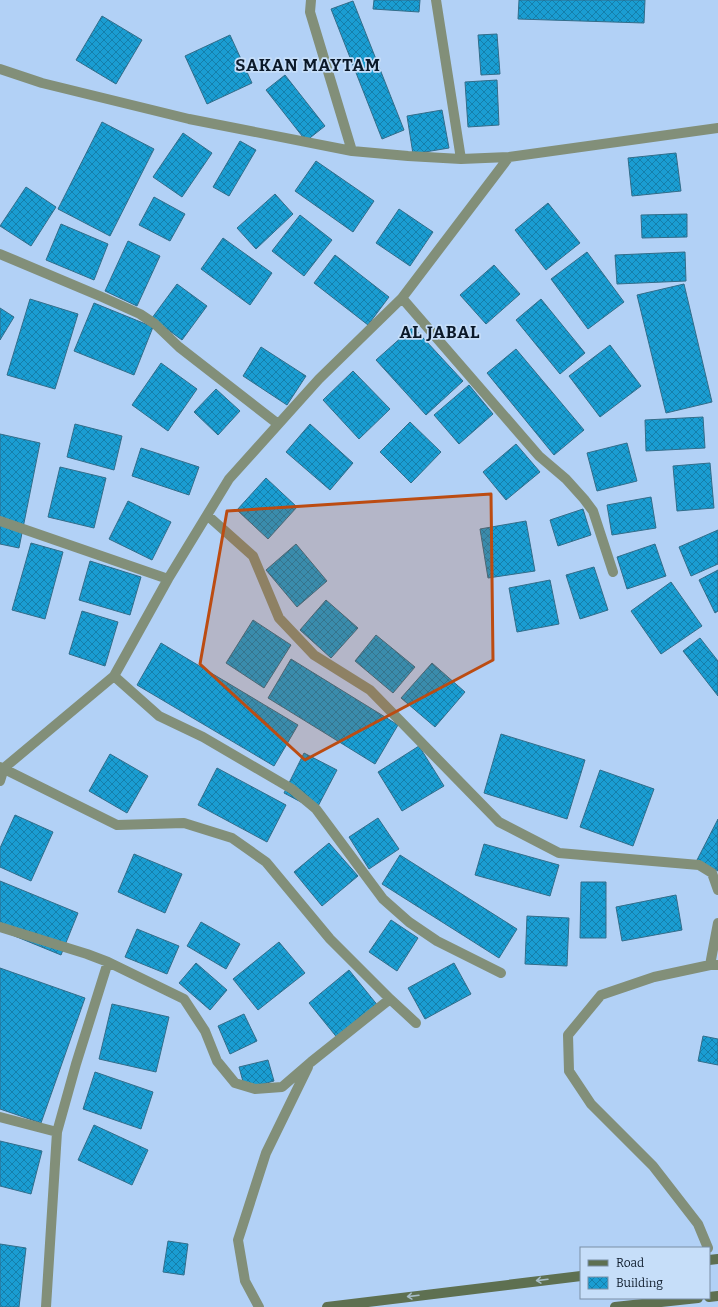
<svg xmlns="http://www.w3.org/2000/svg" width="718" height="1307" viewBox="0 0 718 1307" font-family="Bitter,serif">
<style>
.building{fill:url(#building-cross-hatch);stroke:#326d8a}
.lines{fill:none;stroke-linecap:round;stroke-linejoin:round}
.street{stroke:#828f79;stroke-width:10}
.secondary{stroke:#5e7051;stroke-width:10}
.oneway{stroke:#a7bdc7}
.marked{fill:#bc4c12;fill-opacity:0.2;stroke:#bc4c12;stroke-width:3;stroke-linejoin:round}
.labels{text-anchor:middle;stroke-width:3.5;stroke-linejoin:round;paint-order:stroke}
.district-label{font-size:17px;font-weight:bold;letter-spacing:1px;fill:#0b1929;stroke:#c6def9}
</style>
<defs>
<pattern id="building-cross-hatch" width="8" height="8" patternUnits="userSpaceOnUse"><rect width="8" height="8" fill="#1a9dd2"/><path d="M0 0l8 8M0 8l8-8" fill="none" stroke="#157faa"/></pattern>
</defs>
<rect width="100%" height="100%" fill="#b2d1f6"/>
<!-- building -->
<path class="building" d="M374,0H420L419,12L373,9Z
M519,0H645L644,23L518,19Z
M353,1L404,130L382,139L331,9Z
M102,16L142,40L116,84L76,60Z
M497,34L500,74L481,75L478,35Z
M230,35L252,83L207,104L185,56Z
M285,75L325,126L306,141L266,90Z
M497,80L499,125L468,127L465,82Z
M442,110L449,148L413,154L407,116Z
M102,122L154,149L110,236L58,209Z
M183,133L212,153L182,197L153,177Z
M240,141L256,150L229,196L213,187Z
M676,153L681,191L632,196L628,158Z
M316,161L374,201L353,232L295,191Z
M26,187L56,207L31,246L0,226Z
M275,194L293,214L256,249L237,228Z
M154,197L185,214L170,241L139,225Z
M548,203L580,243L546,270L515,230Z
M399,209L433,232L410,266L376,243Z
M687,214V237L642,238L641,215Z
M300,215L332,240L304,276L272,251Z
M61,224L108,244L94,280L46,260Z
M223,238L272,273L250,305L201,269Z
M128,241L160,256L137,306L105,291Z
M587,252L624,302L588,329L551,279Z
M685,252L686,281L617,284L615,255Z
M335,255L389,297L368,325L314,283Z
M494,265L520,294L486,324L460,295Z
M177,284L207,306L182,340L152,318Z
M684,284L712,402L666,413L637,295Z
M30,299L78,314L55,389L7,375Z
M541,299L585,353L560,374L516,320Z
M94,303L153,327L134,375L74,351Z
M0,308L14,317L0,340Z
M413,327L463,381L426,415L376,360Z
M610,345L641,386L600,417L569,376Z
M261,347L306,376L287,405L243,376Z
M516,349L584,430L554,455L487,373Z
M161,363L197,389L168,431L132,405Z
M353,371L390,409L359,439L323,400Z
M469,385L493,414L459,444L434,415Z
M216,389L240,411L218,435L194,412Z
M703,417L705,448L646,451L645,420Z
M410,422L441,452L411,483L380,452Z
M75,424L122,436L114,470L67,457Z
M310,424L353,463L330,490L286,452Z
M0,434L40,443L19,548L0,544Z
M627,443L637,481L597,491L587,453Z
M516,444L540,472L506,500L483,472Z
M141,448L199,467L189,495L132,476Z
M710,463L714,508L677,511L673,466Z
M60,467L106,478L94,528L48,517Z
M266,478L297,507L268,539L237,510Z
M651,497L656,528L612,535L607,505Z
M128,501L171,522L152,560L109,539Z
M583,509L591,535L558,546L550,520Z
M526,521L535,571L488,578L480,529Z
M718,530V564L691,576L679,547Z
M31,543L63,552L45,619L12,610Z
M296,544L327,581L297,607L266,570Z
M655,544L666,576L627,589L617,557Z
M90,561L141,577L130,615L79,600Z
M594,567L608,610L580,619L566,575Z
M718,570V611L715,613L699,580Z
M550,580L559,624L517,632L509,588Z
M671,582L702,626L661,654L631,611Z
M326,600L358,628L331,658L300,630Z
M82,611L118,622L105,666L69,654Z
M253,620L291,645L264,688L226,663Z
M376,635L415,667L393,693L355,661Z
M700,638L718,661V696L683,651Z
M161,643L298,725L274,766L137,685Z
M291,659L398,725L375,764L268,698Z
M432,663L465,692L435,727L401,698Z
M501,734L585,760L567,819L484,793Z
M419,746L444,786L402,811L378,772Z
M304,753L337,770L316,810L284,793Z
M110,754L148,776L127,813L89,791Z
M217,768L286,805L267,842L198,805Z
M600,770L654,789L633,846L580,827Z
M15,815L53,832L31,881L0,867V848Z
M378,818L399,849L369,869L349,837Z
M718,819V871L697,860Z
M329,843L358,876L322,906L294,872Z
M484,844L559,865L550,896L475,875Z
M134,854L182,874L165,913L118,892Z
M400,855L517,929L499,958L382,884Z
M0,881L78,913L61,955L0,930Z
M581,882H606V938H580Z
M676,895L682,930L622,941L616,907Z
M527,916L569,918L567,966L525,964Z
M391,920L418,938L397,971L369,952Z
M201,922L240,944L226,969L187,946Z
M137,929L179,946L167,974L125,957Z
M279,942L305,973L258,1010L233,979Z
M196,963L227,990L210,1010L179,983Z
M454,963L471,994L425,1019L408,988Z
M0,968L85,998L41,1123L0,1109Z
M349,970L379,1007L339,1040L309,1003Z
M112,1004L169,1017L156,1072L99,1059Z
M244,1014L257,1041L230,1054L218,1026Z
M703,1036L718,1039V1065L698,1061Z
M268,1060L274,1081L245,1089L239,1067Z
M95,1072L153,1092L141,1129L83,1109Z
M94,1125L148,1150L132,1185L78,1160Z
M0,1141L42,1151L31,1194L0,1186Z
M168,1241L188,1244L184,1275L163,1272Z
M0,1244L26,1248L19,1307H0Z"/>
<g class="lines">
<!-- street -->
<path class="street" d="M311,0L310,12L352,151
M436,0L461,159
M0,69L42,83L189,119L352,151L408,156L461,159L509,157L718,128
M0,254L102,297L140,314L155,324L179,347L278,424
M402,298L539,456L566,479L584,499L593,511L613,572
M207,515L253,556L279,618L314,655L370,690L499,822L559,853L699,865L712,873L718,890
M0,521L168,579
M114,676L159,716L203,737L292,789L316,809L383,899L409,922L437,941L501,973
M0,767L117,825L184,823L232,838L266,862L330,939L390,999L416,1023
M0,781L4,768L114,676L168,579L229,479L319,379L402,298L509,157
M0,927L87,954L108,962L184,999L205,1031L217,1061L235,1083L255,1089L282,1087L311,1062L390,999
M710,965L718,923
M0,1117L57,1132
M708,1248L698,1224L653,1166L591,1104L569,1071L568,1035L601,995L654,977L710,965H718
M46,1307L57,1132L76,1064L108,962
M259,1307L245,1281L238,1240L266,1153L308,1067"/>
<!-- secondary -->
<path class="secondary" d="M709,1260L718,1259
M709,1297L718,1296
M327,1307L581,1276
M615,1307L698,1298"/>
</g>
<!-- one-way arrows -->
<defs><path id="oneway-shaft" d="M-6 0H5M1.5-3L5.5 0L1.5 3" fill="none" stroke-width="1.6" stroke-linecap="round" stroke-linejoin="round"/></defs>
<g class="oneway">
<use href="#oneway-shaft" transform="translate(542 1280) rotate(173)"/>
<use href="#oneway-shaft" transform="translate(413 1296) rotate(173)"/>
</g>
<!-- marked area -->
<path class="marked" d="M491,494L493,660L305,760L200,664L227,511Z"/>
<g class="labels">
<!-- district labels -->
<g class="district-label">
<text x="308" y="71">SAKAN MAYTAM</text>
<text x="440" y="338">AL JABAL</text>
</g>
</g>
<!-- legend -->
<rect x="580" y="1247" width="130" height="52" fill="#c6def9" stroke="#7b8fa6"/>
<rect x="588" y="1260" width="20" height="6" fill="#5e7051" stroke="#7b8fa6"/>
<text x="616" y="1267" font-size="12" fill="#0b1929">Road</text>
<rect x="588" y="1277" width="20" height="12" fill="url(#building-cross-hatch)" stroke="#7b8fa6"/>
<text x="616" y="1287" font-size="12" fill="#0b1929">Building</text>
</svg>
